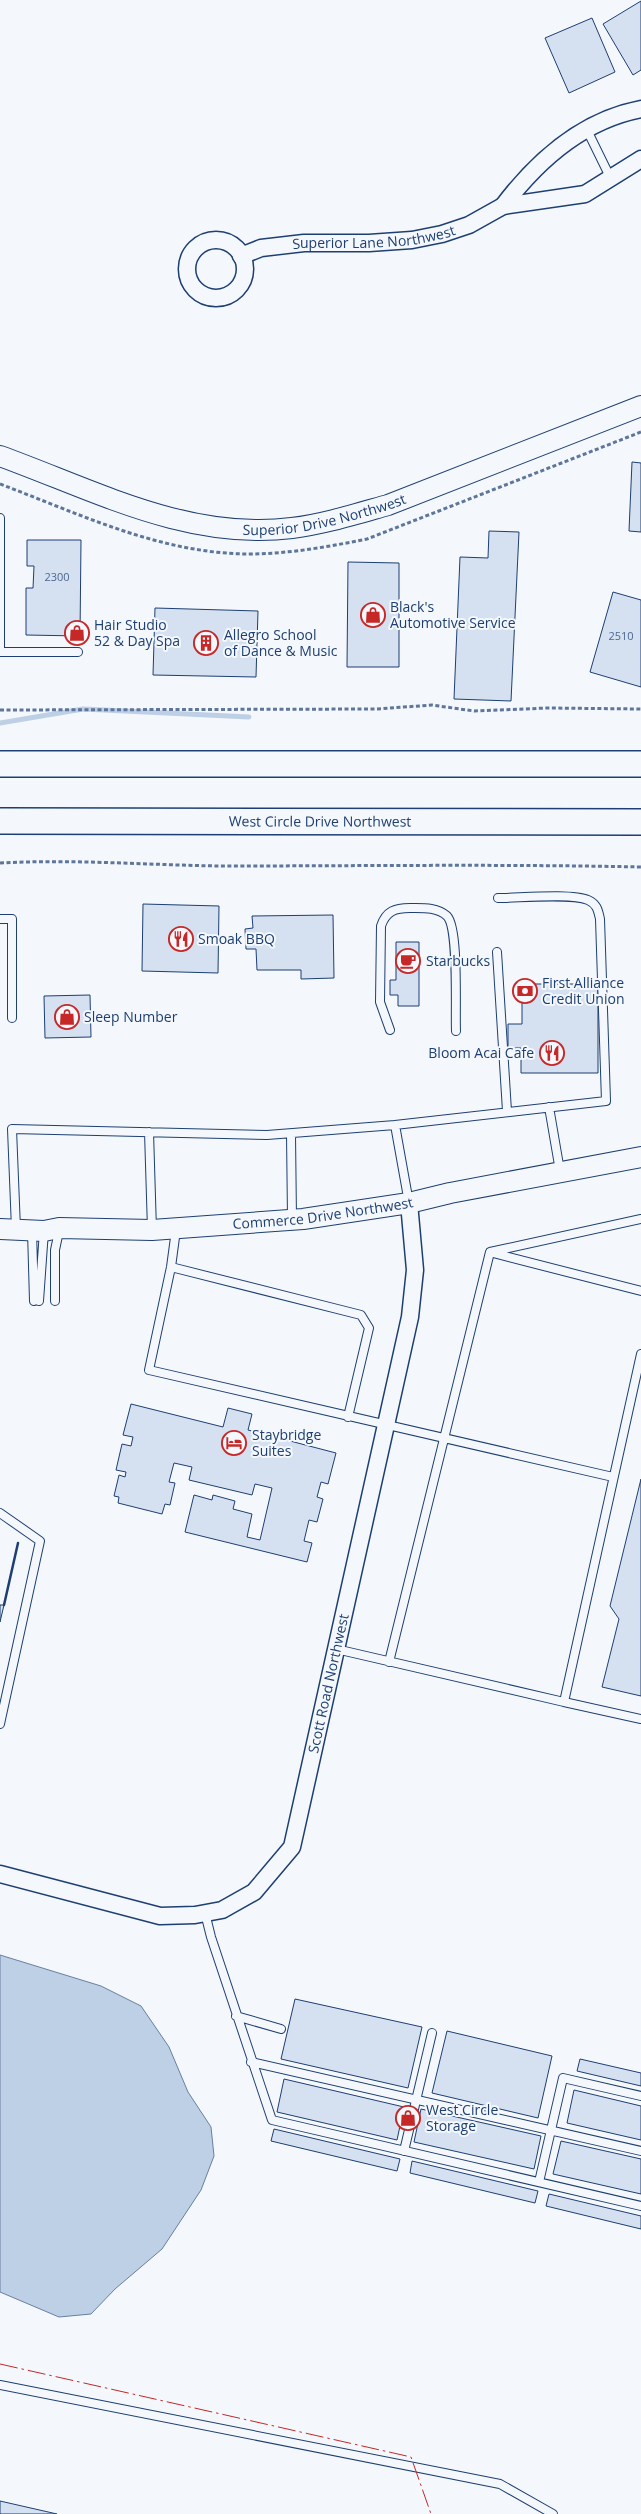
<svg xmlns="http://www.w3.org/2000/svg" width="641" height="2514" viewBox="0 0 641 2514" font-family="'Open Sans',sans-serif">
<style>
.water{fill:#bed0e5;stroke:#687fa3}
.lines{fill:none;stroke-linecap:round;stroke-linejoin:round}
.stream{stroke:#bed0e5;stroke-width:5}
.building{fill:#d5e0f0;stroke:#1d3f73}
.service-casing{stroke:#1d3f73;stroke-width:10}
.minor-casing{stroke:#1d3f73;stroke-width:19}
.tertiary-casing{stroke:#1d3f73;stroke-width:22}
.primary-casing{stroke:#1d3f73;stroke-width:28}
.path{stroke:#5e769c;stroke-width:3;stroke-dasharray:4 2.5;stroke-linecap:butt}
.service{stroke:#f4f7fb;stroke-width:8}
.minor{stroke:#f4f7fb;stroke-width:16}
.tertiary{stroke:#f4f7fb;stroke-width:20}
.primary{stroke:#f4f7fb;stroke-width:25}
.wall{stroke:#1d3f73;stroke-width:2.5}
.power{stroke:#c62828;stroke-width:1;stroke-dasharray:18 4 2.5 4;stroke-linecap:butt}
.labels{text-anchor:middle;stroke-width:4;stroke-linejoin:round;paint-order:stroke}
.number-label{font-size:11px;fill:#4b6792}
.street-label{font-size:14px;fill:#1d3f73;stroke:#f4f7fb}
.poi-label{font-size:14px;fill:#1d3f73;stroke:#f4f7fb;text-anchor:start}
</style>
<rect width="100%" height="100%" fill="#f4f7fb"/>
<!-- water -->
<path class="water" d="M0,1955L101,1986L141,2006L169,2047L188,2092L211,2127L214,2156L201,2190L162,2249L115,2289L91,2314L59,2317L0,2292Z"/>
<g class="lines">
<!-- stream -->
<path class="stream" d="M0,723L83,709L249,717"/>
</g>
<!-- building -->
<path class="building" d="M641,1V70L633,75L603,24Z
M592,18L615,72L569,93L545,38Z
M632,462L641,463V532L629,531Z
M489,531L519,532L511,701L454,699L460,557L488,558Z
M27,540H81L80,636L26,635V588H33L34,566H27Z
M348,562L399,563V667H347Z
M613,592L641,600V687L590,672Z
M155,608L258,611L256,677L153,675Z
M143,904L219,906L218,973L142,971Z
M333,915L334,978L301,979V970H257L256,949H246L245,929L253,928L252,916Z
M396,942H419V1006H398V995H390V980H396Z
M522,984H598V1073H521V1048H508V1024H522Z
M90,995L91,1037L45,1038L44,996Z
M131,1404L223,1427L228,1408L252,1414L248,1430L336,1453L328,1484L321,1482L317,1497L323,1499L317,1522L309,1520L304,1541L312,1543L307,1562L185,1532L194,1495L212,1500L213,1495L235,1501L233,1509L252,1514L247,1537L260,1540L272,1488L255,1484L252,1495L189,1480L192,1467L174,1463L169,1482L175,1483L170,1505L165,1504L162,1514L118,1503L119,1497L114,1496L119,1475L125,1477L126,1472L116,1470L122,1444L131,1446L133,1437L123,1435Z
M641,1479V1696L602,1687L619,1619L610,1606Z
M0,1605H4L0,1622Z
M295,1999L422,2027L408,2088L281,2059Z
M447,2031L552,2056L538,2118L432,2093Z
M580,2059L641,2073V2086L577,2071Z
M284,2079L404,2107L397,2140L277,2112Z
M574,2090L641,2106V2140L567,2123Z
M421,2109L541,2136L534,2169L414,2142Z
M274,2129L400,2159L397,2171L271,2141Z
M561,2141L641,2159V2194L553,2174Z
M412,2161L538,2191L535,2203L410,2173Z
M549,2194L641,2216V2229L546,2206Z
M0,2501L57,2514H0Z"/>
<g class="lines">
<defs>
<path id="service" d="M587,130L611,179
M0,518V652H78
M0,919H12V1018
M497,952L507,1111
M390,1030L380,1002L381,926C386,911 395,908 410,908C423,908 437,907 447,916C459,928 455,1010 456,1031
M549,1107L560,1171
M395,1125L409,1203
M149,1132L152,1230
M291,1134L292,1219
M16,1229L12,1129L267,1135L395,1125L606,1101L600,919C598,910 597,904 588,900C572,893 519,898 498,898
M176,1230L171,1267L149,1370L613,1477
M32,1231L34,1301
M493,1253L641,1291
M171,1267L361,1315L369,1328L348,1417
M39,1301L44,1231
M55,1301V1250L59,1231
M0,1513L40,1541L0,1724
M336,1649L564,1702L641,1354
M389,1662L490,1252L641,1219
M564,1702L641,1719
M205,1913L211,1937L272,2120L641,2206
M236,2016L281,2029
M251,2062L641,2151
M404,2151L432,2033
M539,2182L563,2078L641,2096
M0,2385L500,2484L553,2514"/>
<g id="minor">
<path d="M503,206C537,161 583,120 641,109"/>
<circle cx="216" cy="269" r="29"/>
<path id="s1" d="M241,256L261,248L304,243H369L412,240L442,234L469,225L503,206L585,194L641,159"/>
<path id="s2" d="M0,1874L160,1916L195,1915L222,1910L254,1892L292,1847L410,1317L415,1270L409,1203"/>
</g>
<g id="tertiary">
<path id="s3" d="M0,456C94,490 188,541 292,528C324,524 356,514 388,505L641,406"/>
<path id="s4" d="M0,1229L44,1231L59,1228L152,1230L303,1219L409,1203L450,1193L641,1157"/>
</g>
<g id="primary">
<path d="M0,764H641"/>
<path id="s5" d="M0,821L641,822"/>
</g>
</defs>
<!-- service casing -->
<use href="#service" class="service-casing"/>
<!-- minor casing -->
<use href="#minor" class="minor-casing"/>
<!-- tertiary casing -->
<use href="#tertiary" class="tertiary-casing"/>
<!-- primary casing -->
<use href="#primary" class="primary-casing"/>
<!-- path -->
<path class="path" d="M0,484C80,514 159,553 247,554C288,554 327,547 367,539L641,432
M0,710L377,709L432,705L474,711L548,708L641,709
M0,863C73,859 147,865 220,866C360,866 501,864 641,867"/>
<!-- service -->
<use href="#service" class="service"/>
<!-- minor -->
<use href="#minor" class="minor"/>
<!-- tertiary -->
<use href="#tertiary" class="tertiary"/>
<!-- primary -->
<use href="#primary" class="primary"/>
<!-- wall -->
<path class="wall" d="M4,1605L18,1543"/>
<!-- power -->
<path class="power" d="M0,2364L411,2457L431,2514"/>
</g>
<!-- icons -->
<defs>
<symbol id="shop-ring" viewBox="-11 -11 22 22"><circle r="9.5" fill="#f4f7fb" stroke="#c62828" stroke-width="1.5"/><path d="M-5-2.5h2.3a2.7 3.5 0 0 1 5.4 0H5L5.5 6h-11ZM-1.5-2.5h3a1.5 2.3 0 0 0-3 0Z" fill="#c62828"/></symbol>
<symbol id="building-ring" viewBox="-11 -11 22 22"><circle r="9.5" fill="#f4f7fb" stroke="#c62828" stroke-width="1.5"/><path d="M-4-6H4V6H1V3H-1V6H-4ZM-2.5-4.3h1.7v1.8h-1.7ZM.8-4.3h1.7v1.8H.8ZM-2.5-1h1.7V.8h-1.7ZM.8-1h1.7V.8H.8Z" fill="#c62828"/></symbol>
<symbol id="restaurant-ring" viewBox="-11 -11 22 22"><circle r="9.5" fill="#f4f7fb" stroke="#c62828" stroke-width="1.5"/><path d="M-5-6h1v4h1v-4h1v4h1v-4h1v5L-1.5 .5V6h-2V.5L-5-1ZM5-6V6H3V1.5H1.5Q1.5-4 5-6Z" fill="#c62828"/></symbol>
<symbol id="cafe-ring" viewBox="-11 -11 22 22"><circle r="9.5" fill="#f4f7fb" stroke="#c62828" stroke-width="1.5"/><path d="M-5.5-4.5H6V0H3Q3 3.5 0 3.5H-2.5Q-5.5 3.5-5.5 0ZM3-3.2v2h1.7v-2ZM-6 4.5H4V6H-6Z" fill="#c62828"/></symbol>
<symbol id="bank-ring" viewBox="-11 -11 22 22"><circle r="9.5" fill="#f4f7fb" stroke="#c62828" stroke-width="1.5"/><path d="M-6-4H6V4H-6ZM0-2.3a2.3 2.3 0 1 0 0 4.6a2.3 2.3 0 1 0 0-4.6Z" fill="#c62828"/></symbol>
<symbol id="hotel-ring" viewBox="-11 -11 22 22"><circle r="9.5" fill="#f4f7fb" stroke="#c62828" stroke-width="1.5"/><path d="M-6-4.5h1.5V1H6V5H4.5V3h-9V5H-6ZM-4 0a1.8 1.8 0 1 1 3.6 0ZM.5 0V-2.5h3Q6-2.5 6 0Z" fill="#c62828"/></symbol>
</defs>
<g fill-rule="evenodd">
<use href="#shop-ring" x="359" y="601" width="28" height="28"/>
<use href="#shop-ring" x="63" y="619" width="28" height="28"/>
<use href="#building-ring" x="192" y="629" width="28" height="28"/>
<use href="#restaurant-ring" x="167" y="925" width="28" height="28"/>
<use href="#cafe-ring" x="394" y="947" width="28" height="28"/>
<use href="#bank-ring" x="511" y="977" width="28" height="28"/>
<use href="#shop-ring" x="53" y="1003" width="28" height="28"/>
<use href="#restaurant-ring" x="538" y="1039" width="28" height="28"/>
<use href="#hotel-ring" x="220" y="1429" width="28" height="28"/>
<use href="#shop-ring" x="394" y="2104" width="28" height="28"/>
</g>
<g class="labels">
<!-- number labels -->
<g class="number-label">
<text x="57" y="581">2300</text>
<text x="621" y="640">2510</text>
</g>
<!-- street labels -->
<g class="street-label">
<text dy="5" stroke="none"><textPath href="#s1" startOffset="135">Superior Lane Northwest</textPath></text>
<text dy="5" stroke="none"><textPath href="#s3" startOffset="338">Superior Drive Northwest</textPath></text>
<text dy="5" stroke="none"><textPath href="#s5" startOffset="320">West Circle Drive Northwest</textPath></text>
<text dy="5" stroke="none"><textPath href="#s4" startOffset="324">Commerce Drive Northwest</textPath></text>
<text dy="5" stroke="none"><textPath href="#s2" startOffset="491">Scott Road Northwest</textPath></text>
</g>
<!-- poi labels -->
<g class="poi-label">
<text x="390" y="612">Black's<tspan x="390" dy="16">Automotive Service</tspan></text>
<text x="94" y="630">Hair Studio<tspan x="94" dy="16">52 &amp; Day Spa</tspan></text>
<text x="224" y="640">Allegro School<tspan x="224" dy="16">of Dance &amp; Music</tspan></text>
<text x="198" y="944">Smoak BBQ</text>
<text x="426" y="966">Starbucks</text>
<text x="542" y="988">First Alliance<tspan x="542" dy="16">Credit Union</tspan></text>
<text x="84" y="1022">Sleep Number</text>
<text x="534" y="1058" text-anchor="end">Bloom Acai Cafe</text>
<text x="252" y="1440">Staybridge<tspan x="252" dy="16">Suites</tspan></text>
<text x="426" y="2115">West Circle<tspan x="426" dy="16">Storage</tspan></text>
</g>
</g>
</svg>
